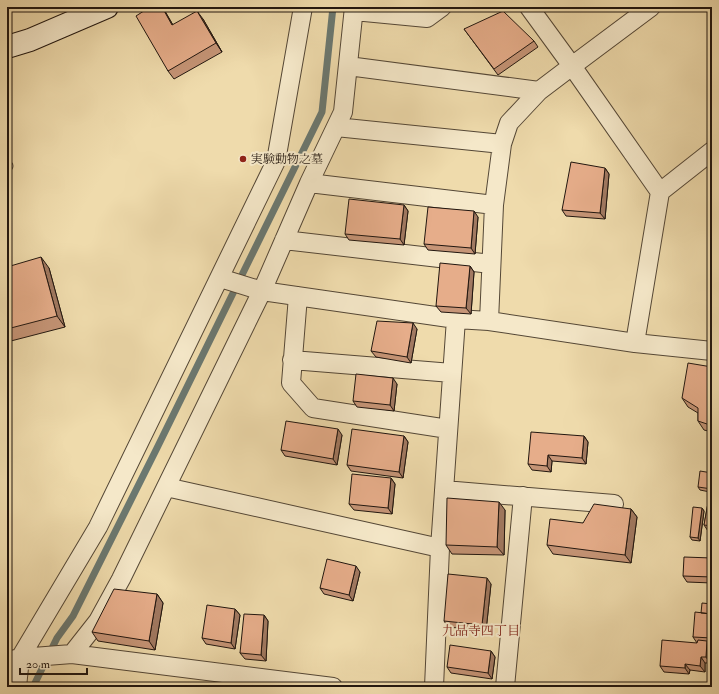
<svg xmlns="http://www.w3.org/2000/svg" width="719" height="694" viewBox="0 0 719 694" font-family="'IM FELL Double Pica','Noto Serif JP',serif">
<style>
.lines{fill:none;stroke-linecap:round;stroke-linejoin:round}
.stream{stroke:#6b7870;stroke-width:7}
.lane-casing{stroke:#544736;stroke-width:11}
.street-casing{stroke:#544736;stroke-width:20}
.secondary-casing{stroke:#21160f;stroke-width:24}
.lane{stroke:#f5e8c9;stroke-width:9}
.street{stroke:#f5e8c9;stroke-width:18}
.secondary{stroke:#f5e8c9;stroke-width:22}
.wall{fill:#c69577;stroke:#21160f}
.shaded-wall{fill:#a17961;stroke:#21160f}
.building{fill:#e6ad8a;stroke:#21160f}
.poi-dot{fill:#8f2418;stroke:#f5e8c9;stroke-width:1.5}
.labels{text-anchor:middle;stroke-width:4;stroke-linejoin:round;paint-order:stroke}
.poi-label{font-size:12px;fill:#21160f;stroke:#f5e8c9;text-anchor:start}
.neighbourhood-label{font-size:13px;fill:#7a1f14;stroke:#f5e8c9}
</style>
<rect width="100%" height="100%" fill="#efdbac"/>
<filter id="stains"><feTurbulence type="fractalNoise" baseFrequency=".005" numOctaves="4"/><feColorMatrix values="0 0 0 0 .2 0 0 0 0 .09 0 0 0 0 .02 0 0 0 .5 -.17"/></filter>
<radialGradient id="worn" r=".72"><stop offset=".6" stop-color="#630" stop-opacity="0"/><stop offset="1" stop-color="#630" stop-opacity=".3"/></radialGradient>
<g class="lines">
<!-- stream -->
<path class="stream" d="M35,687V683L57,638L73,616L157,448L322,112L333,7"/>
<defs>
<path id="lane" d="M7,166H8"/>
<path id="street" d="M529,7L572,66L660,192
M354,11L427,18L442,7
M348,66L539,91
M336,127L502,144
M309,183L494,205
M284,240L491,264
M220,278L262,291L456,319L489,321L635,343L712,351
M298,296L291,383L313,408L448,429
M489,321L494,205L502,144L509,123L539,91L572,66L651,7
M635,343L660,192L712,151
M292,360L452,373
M166,487L440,548
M444,490L614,504
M72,654L98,621L121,579L262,291L309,183L343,112L354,7
M7,661L20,658L72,654L333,687
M17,687L20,658L98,527L276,161L303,7
M434,687L440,548L456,319
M505,687L523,496"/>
<path id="secondary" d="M7,47L30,40L107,7"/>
</defs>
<!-- lane casing -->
<use href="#lane" class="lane-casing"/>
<!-- street casing -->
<use href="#street" class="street-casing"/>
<!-- secondary casing -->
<use href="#secondary" class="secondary-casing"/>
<!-- lane -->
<use href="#lane" class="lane"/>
<!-- street -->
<use href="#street" class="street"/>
<!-- secondary -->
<use href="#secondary" class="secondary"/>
</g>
<!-- wall -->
<path class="wall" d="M150,7H162L173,25L203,19L222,52L174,79L168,71Z
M464,29L534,41L538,47L498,75Z
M605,168L609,174L605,219L566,216L562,210Z
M404,205L408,211L404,245L349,240L345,234Z
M478,217L475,254L428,250L424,244Z
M470,266L474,272L471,314L441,312L436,306Z
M7,267L49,268L65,327L7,342Z
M417,329L411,363L376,357L371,351Z
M712,367V432L704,430L698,421V413L688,407L682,398Z
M397,384L394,411L357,407L353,401Z
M342,435L337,465L285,456L281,450Z
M404,436L408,442L403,478L351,471L347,465Z
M584,436L588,442L586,464L552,461L551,472L532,470L528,464Z
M712,473V532L708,531L704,525L710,492L700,490L698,487Z
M391,478L395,484L392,514L354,510L349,504Z
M702,508L704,511L700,541L692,540L690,537Z
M631,509L637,517L631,563L553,554L547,545L583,523Z
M505,510L504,555L452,554L446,545Z
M712,558V583L687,582L683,576Z
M360,572L353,601L324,594L320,588Z
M491,584L486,631L448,627L444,621Z
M157,594L163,603L155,650L98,641L92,632Z
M712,604V644H709L712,647L710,663H705V672L690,670L689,674L664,672L660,666L697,643L693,637L701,613Z
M235,609L240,615L235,649L206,644L202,638Z
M264,615L268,621L266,661L245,659L240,653Z
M491,651L495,657L492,679L451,673L447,667Z"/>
<!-- shaded-wall -->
<path class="shaded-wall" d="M162,7L165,11L178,34L172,25Z
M197,11L203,19L222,52L216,43Z
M605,168L609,174L605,219L600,213Z
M404,205L408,211L404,245L400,239Z
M474,211L478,217L475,254L471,248Z
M41,257L49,268L65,327L57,316Z
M470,266L474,272L471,314L466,308Z
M413,323L417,329L411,363L407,357Z
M393,378L397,384L394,411L390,405Z
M712,421V428L710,425Z
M338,429L342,435L337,465L333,459Z
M404,436L408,442L403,478L399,472Z
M584,436L588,442L586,464L582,458Z
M548,455L552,461L551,472L547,466Z
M391,478L395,484L392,514L388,508Z
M499,502L505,510L504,555L497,547Z
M702,508L704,511L700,541L698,538Z
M631,509L637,517L631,563L625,555Z
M356,566L360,572L353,601L349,595Z
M487,578L491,584L486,631L482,625Z
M157,594L163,603L155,650L149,641Z
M235,609L240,615L235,649L231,643Z
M264,615L268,621L266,661L261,655Z
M707,641L712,647L710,663L706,657Z
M491,651L495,657L492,679L488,673Z
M701,657L705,663V672L700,666Z
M685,664L690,670L689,674L685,668Z"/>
<!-- building -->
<path class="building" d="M150,7H162L172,25L197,11L216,43L168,71L136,16Z
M503,11L534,41L494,69L464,29Z
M571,162L605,168L600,213L562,210Z
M349,199L404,205L400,239L345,234Z
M428,207L474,211L471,248L424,244Z
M41,257L57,316L7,329V267Z
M440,263L470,266L466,308L436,306Z
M377,321L413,323L407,357L371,351Z
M688,363L712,367V421L710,425L698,421V408L682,398Z
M356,374L393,378L390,405L353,401Z
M286,421L338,429L333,459L281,450Z
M352,429L404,436L399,472L347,465Z
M531,432L584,436L582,458L548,455L547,466L528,464Z
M700,471L712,473V489L698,487Z
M352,474L391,478L388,508L349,504Z
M710,492H712V526L704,525Z
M447,498L499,502L497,547L446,545Z
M594,504L631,509L625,555L547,545L550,519L583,523Z
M693,507L702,508L698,538L690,537Z
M684,557L712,558V577L683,576Z
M327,559L356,566L349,595L320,588Z
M448,574L487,578L482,625L444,621Z
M114,589L157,594L149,641L92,632Z
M702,603L712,604V614L701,613Z
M207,605L235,609L231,643L202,638Z
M695,612L712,614V638L693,637Z
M244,614L264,615L261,655L240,653Z
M662,640L697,643L698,640L707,641L706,657H701L700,666L685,664V668L660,666Z
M450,645L491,651L488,673L447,667Z"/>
<!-- markers -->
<circle class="poi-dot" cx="243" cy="159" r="4"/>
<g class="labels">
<!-- poi labels -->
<g class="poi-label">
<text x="251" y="163">実験動物之墓</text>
</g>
<!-- neighbourhood labels -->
<g class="neighbourhood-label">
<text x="481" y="635">九品寺四丁目</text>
</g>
</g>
<!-- margin -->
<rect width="719" height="694" fill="none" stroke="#efdbac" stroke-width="24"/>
<rect x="8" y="8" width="703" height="678" fill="none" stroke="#21160f" stroke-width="2"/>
<rect x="12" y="12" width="695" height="670" fill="none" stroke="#21160f"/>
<!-- scale -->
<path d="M20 668v6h67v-6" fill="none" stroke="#21160f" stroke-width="2"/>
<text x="26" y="668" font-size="12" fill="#21160f" stroke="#f5e8c9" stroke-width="3" paint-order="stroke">20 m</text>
<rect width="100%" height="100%" filter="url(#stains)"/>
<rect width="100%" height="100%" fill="url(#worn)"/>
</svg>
